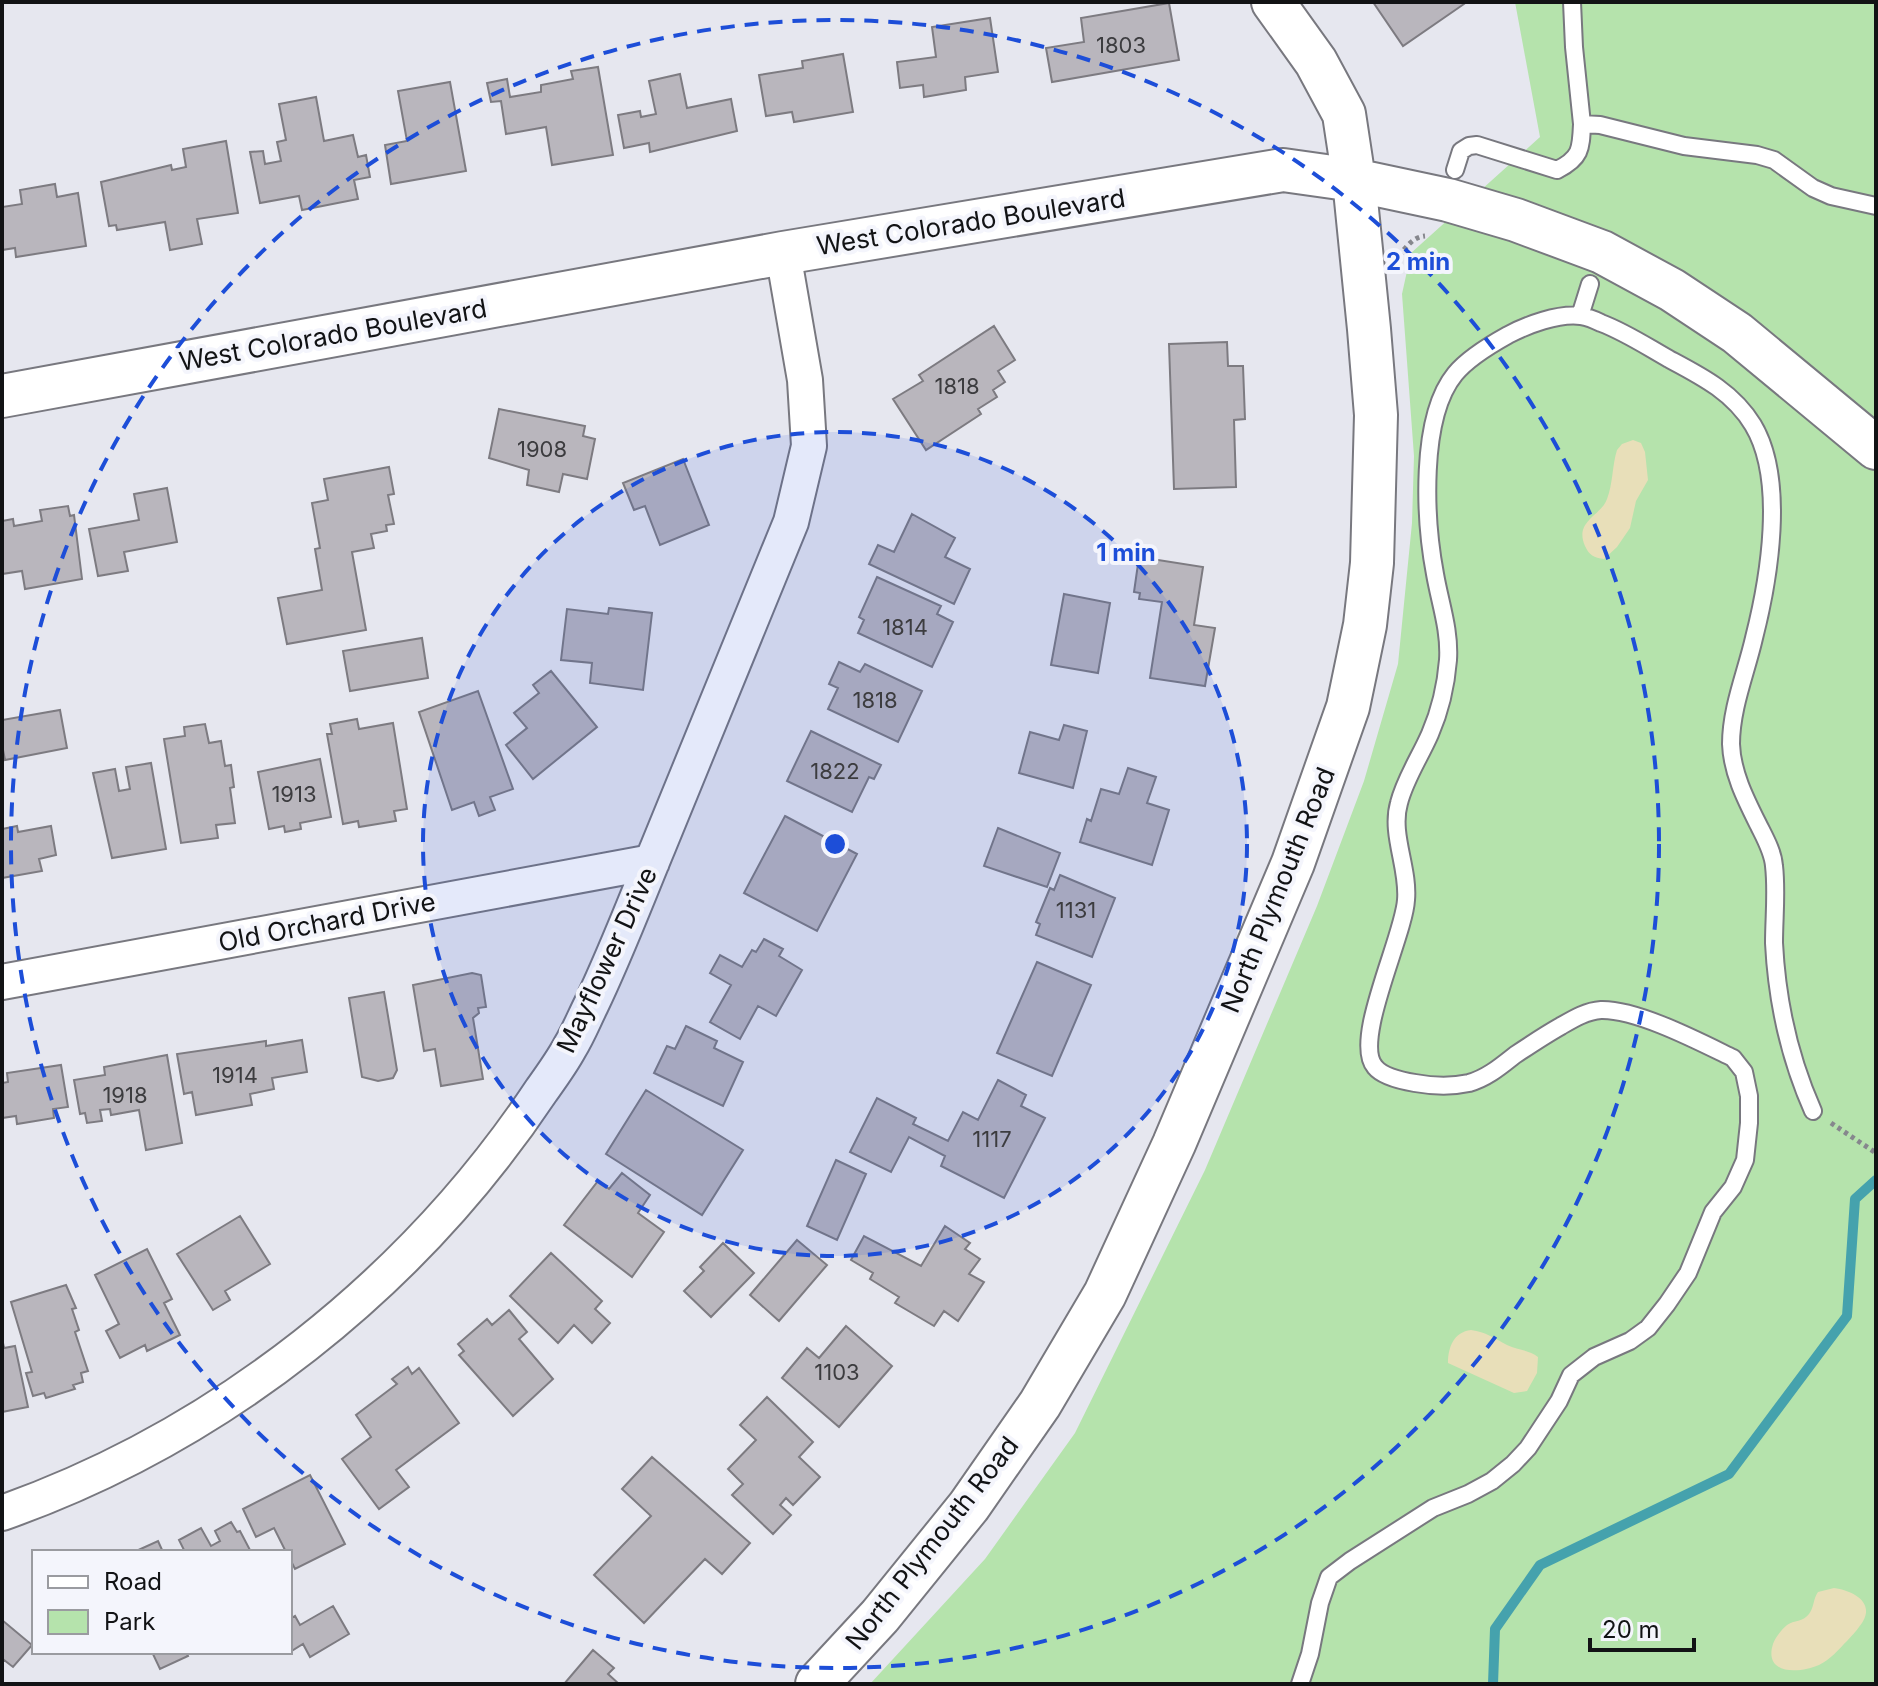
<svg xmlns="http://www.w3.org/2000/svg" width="1878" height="1686" viewBox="0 0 1878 1686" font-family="Inter,sans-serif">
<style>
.green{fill:#b5e3ac}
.sand{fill:#e8dfb9}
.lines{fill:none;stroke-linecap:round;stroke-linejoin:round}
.stream{stroke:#45a2ad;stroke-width:10}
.building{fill:#b9b6bd;stroke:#7d7b81;stroke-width:2}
.service-casing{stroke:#78787f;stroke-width:20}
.minor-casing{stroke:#78787f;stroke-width:38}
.tertiary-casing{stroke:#78787f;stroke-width:46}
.path{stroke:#86878d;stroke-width:5;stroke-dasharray:4 4;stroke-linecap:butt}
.service{stroke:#fff;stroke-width:16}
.minor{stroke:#fff;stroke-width:34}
.tertiary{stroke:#fff;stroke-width:42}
.ring{fill:none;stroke:#1d4ed8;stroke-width:4;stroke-dasharray:14 10}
.labels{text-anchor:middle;stroke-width:8;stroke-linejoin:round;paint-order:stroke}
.number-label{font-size:22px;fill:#3c3c3f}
.street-label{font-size:26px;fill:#121315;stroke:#f4f5fc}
.centre{fill:#1d4ed8;stroke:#f4f5fc;stroke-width:4}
.ring-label{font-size:24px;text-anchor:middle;font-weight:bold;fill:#1d4ed8;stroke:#f4f5fc;stroke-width:8;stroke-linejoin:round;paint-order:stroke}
</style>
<rect width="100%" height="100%" fill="#e6e7ef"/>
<!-- green -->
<path class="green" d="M1515,2H1876V1684H870L985,1559L1075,1433L1205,1170L1317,906L1364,781L1398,664L1412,523L1414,456L1402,294L1411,253L1540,137Z"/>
<!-- sand -->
<path class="sand" d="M1633,440L1641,443L1645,452L1648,480L1636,501L1630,528L1617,547L1604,559C1594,558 1589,555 1585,546C1574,521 1601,516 1607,499C1613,484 1612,466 1617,450L1622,444Z
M1471,1330C1486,1332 1494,1338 1507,1345C1518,1350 1529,1350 1538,1357L1537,1373L1527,1391L1514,1393L1448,1363C1448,1347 1454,1332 1471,1330Z
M1834,1588C1855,1591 1878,1604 1859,1627C1856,1632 1851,1636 1847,1641C1839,1649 1830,1660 1819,1665C1801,1673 1763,1676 1773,1644C1775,1638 1782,1629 1787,1625C1794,1620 1803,1622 1809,1614C1814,1608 1813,1599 1818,1592Z"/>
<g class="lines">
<!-- stream -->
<path class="stream" d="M1493,1684L1495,1629L1540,1565L1729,1474L1847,1316L1855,1199L1876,1180"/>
</g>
<!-- building -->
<path class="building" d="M1373,2H1463L1464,4L1403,46Z
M1169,3L1179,60L1052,82L1046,48L1084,42L1081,18Z
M990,18L998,72L965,77L966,90L924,97L923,85L900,88L897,62L936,57L932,27Z
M843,54L853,112L794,122L792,112L766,116L759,75L803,68L802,61Z
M598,67L613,155L552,165L546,127L506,134L501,101L491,102L487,83L507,79L510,97L541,92V85L573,79L571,71Z
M680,74L687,108L731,99L737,131L650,152L649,143L624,148L618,115L640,111L641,117L656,114L649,81Z
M450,82L466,171L391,184L385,145L407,141L398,91Z
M316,97L324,141L353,135L358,157L366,155L370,177L354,180L358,199L302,210L299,196L260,203L250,152L263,151L265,164L281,161L277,142L286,140L279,104Z
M226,141L238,213L197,219L202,244L170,250L165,222L117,230L116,225L109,226L101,182L171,165L172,170L186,167L183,149Z
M55,184L57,197L78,193L86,246L16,257L15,248L2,250V207L22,204L20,190Z
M994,326L1015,360L998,371L1005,382L993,390L997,397L978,409L981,414L926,450L893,399L923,381L919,375Z
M1227,342L1228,366H1243L1245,419L1234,420L1236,487L1174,489L1169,344Z
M499,409L585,426L583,436L595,439L587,479L563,474L559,492L527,485L529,470L489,458Z
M683,459L709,525L660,545L645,506L634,510L623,483Z
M389,467L394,494L388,495L394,524L386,525L387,531L371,534L374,548L352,552L366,630L287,644L278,598L322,590L315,549L320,548L312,503L328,500L324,479Z
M167,488L177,542L124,552L128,571L98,576L89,529L139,520L134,494Z
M68,506L70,516L74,515L82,579L25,589L22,571L2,574V521L13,519L14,526L42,521L40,510Z
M912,514L955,538L945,557L970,569L954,604L869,564L878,545L894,552Z
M1139,557L1203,567L1194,625L1215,628L1205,686L1150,678L1162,602L1139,599L1140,593L1134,592Z
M877,577L941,606L937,614L953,622L932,667L858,633L864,620L859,617Z
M1064,594L1110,603L1098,673L1051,665Z
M609,608L652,613L643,690L590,683L592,663L561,660L567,609L608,614Z
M422,638L428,678L350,691L343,651Z
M839,662L860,672L865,664L922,691L898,742L828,709L838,688L829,684Z
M551,671L597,727L533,779L506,745L527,728L514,713L539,693L533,685Z
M478,691L513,789L490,797L495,810L479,816L474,802L452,810L419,712Z
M60,710L67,748L5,760L2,745V720Z
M357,719L359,729L393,723L407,809L394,811L396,821L359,827L358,821L343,824L327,734H332L330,724Z
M205,724L209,743L221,741L225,766L231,765L234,787L230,788L235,823L216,825L218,838L181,843L164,739L185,736L184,727Z
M1064,725L1087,731L1073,788L1019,773L1030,732L1059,740Z
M811,731L881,765L874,779L869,777L852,812L787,781Z
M320,759L331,817L300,823L301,829L285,832L284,826L269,829L258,772Z
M151,763L166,849L112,858L93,773L115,769L119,791L130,789L126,767Z
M1128,768L1156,777L1147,803L1169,810L1152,865L1080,842L1087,819L1091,821L1101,789L1119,794Z
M785,816L857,854L817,931L744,893Z
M17,826L18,832L51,826L56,855L39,859L42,871L2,878V829Z
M998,828L1060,853L1047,887L984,866Z
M1060,875L1115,898L1092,957L1036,935L1040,924L1036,922L1050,888L1054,890Z
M764,939L783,949L779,956L802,970L776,1016L758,1006L740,1039L710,1022L731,985L710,973L720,955L742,967L752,950L756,952Z
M1037,962L1091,985L1052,1076L997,1053Z
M472,973L481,975L486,1007L478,1008L479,1013L473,1018L483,1079L441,1086L435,1049L424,1051L413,985Z
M384,992L397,1070L393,1078L378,1081L362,1077L349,998Z
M686,1026L717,1041L714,1048L743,1062L723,1106L654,1073L667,1046L675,1049Z
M302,1040L307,1072L272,1078L274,1089L250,1094L252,1105L196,1115L192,1092L184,1094L177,1054L266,1041V1046Z
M167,1055L182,1143L146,1150L139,1110L111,1115L110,1109L100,1110L102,1121L87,1123L85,1113L80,1114L74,1080L105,1075L104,1067Z
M61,1065L68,1107L53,1109L54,1118L17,1124L16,1116L2,1118V1083L8,1082L7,1073Z
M998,1080L1026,1095L1021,1106L1045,1118L1004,1198L941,1166L945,1156L909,1137L891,1172L850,1152L877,1098L916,1118L913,1124L948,1141L963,1112L978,1120Z
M646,1090L743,1150L702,1215L606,1154Z
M836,1160L866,1174L837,1240L807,1226Z
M622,1173L650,1195L638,1213L664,1232L632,1277L564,1225L598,1181L609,1189Z
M240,1216L270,1264L225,1291L230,1300L213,1310L177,1254Z
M945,1226L970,1243L965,1249L980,1259L969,1274L984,1282L958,1321L944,1311L934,1326L895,1303L899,1297L870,1279L873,1273L851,1260L864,1236L921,1266Z
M797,1240L827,1265L779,1321L750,1295Z
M723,1243L754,1273L711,1317L684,1291L704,1271L700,1267Z
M147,1249L172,1299L164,1303L180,1335L147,1351L145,1345L120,1358L106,1331L119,1324L95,1275Z
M551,1253L602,1301L595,1309L610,1323L592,1343L574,1325L558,1343L510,1296Z
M66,1285L76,1308L72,1309L79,1330L75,1332L88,1371L81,1373L83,1382L73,1385L75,1389L46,1398L44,1393L33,1396L26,1373L32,1372L11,1302Z
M509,1310L527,1332L519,1339L553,1379L513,1416L459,1355L464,1351L458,1344L487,1319L492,1325Z
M846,1326L892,1366L839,1427L782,1378L807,1348L819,1358Z
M2,1338L4,1348L15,1346L28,1407L2,1412Z
M408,1367L412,1374L419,1368L459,1423L396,1470L409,1487L379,1509L342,1459L371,1437L356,1415L397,1384L392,1379Z
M767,1397L813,1442L799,1457L820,1477L793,1505L786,1498L780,1505L791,1515L773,1534L732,1495L743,1484L728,1469L756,1440L740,1425Z
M652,1457L750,1543L722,1574L705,1559L644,1623L594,1575L651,1516L622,1489Z
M310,1475L345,1544L295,1569L290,1559V1552H286L274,1528L256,1537L243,1509Z
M231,1522L237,1532L240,1531L251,1552H185L179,1540L201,1528L211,1546L220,1541L215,1531Z
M158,1541L163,1552H134Z
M333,1606L349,1634L310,1657L303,1644L290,1652V1619L295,1616L300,1625Z
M2,1620L32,1645L13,1667L4,1660L2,1663Z
M593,1650L614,1668L608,1674L619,1684H564Z
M152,1652H186L188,1656L160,1669Z"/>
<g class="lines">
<defs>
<path id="service" d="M1572,2L1574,47L1582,124
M1455,170L1461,151L1469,146L1477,145L1557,170C1581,158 1581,149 1582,124L1600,125L1684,146L1757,155L1774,160L1813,188L1831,196L1876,206
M1580,316L1590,284
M1300,1684L1310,1654L1320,1603L1329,1577L1350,1561L1433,1508L1468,1494L1492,1481L1513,1464L1528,1448L1559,1401L1571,1375L1594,1357L1630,1341L1648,1328L1667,1304L1688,1273L1713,1212L1733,1187L1745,1160L1749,1123V1096L1744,1072L1733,1058C1700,1042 1637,1009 1601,1010C1586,1011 1573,1019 1561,1026C1545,1035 1530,1045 1515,1055C1501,1066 1487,1078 1469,1083C1451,1087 1432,1086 1415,1083C1403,1081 1383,1077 1375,1067C1352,1041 1404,936 1406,900C1409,868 1390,834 1399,803C1405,779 1420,757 1430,734C1440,711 1446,685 1448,660C1450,630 1440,603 1435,574C1425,521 1419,418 1455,374C1468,358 1490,345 1508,335C1527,325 1558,313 1581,316C1588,317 1595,320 1601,323C1625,332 1646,346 1669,359C1701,376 1733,392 1753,425C1786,480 1769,579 1754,638C1746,673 1731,708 1731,744C1732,773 1746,800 1759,826C1765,838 1773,852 1774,866C1777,891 1774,918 1774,943C1777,1002 1789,1057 1813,1111"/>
<path id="minor" d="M2,982L652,862
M2,1513C220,1436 413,1283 541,1091C551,1077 562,1062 570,1047C578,1034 584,1019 591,1005C616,953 636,900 658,847C702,738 747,630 791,522L809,446L805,380L783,253"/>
<path id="tertiary" d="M2,396L783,253L1283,170L1354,180L1448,200L1516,220L1602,252L1672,290L1737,333L1876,448
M817,1684L880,1616L969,1506L1040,1404L1105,1294L1174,1144L1293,863L1348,707L1365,625L1372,563L1376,415L1369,329L1354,180L1344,114L1316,62L1273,2"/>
</defs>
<!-- service casing -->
<use href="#service" class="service-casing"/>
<!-- minor casing -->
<use href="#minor" class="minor-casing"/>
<!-- tertiary casing -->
<use href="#tertiary" class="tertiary-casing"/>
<!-- path -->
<path class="path" d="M1399,256C1406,247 1413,237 1425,236
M1831,1123L1876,1153"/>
<!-- service -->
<use href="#service" class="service"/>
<!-- minor -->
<use href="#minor" class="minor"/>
<!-- tertiary -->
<use href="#tertiary" class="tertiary"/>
</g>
<!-- distance rings -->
<circle cx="835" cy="844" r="412" fill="#1d4ed8" fill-opacity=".12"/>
<g class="ring">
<circle cx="835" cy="844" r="412"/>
<circle cx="835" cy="844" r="824"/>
</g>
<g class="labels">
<!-- number labels -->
<g class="number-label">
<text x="1121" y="53">1803</text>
<text x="957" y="394">1818</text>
<text x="542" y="457">1908</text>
<text x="905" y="635">1814</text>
<text x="875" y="708">1818</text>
<text x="835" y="779">1822</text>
<text x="294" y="802">1913</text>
<text x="1076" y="918">1131</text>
<text x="235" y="1083">1914</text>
<text x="125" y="1103">1918</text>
<text x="992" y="1147">1117</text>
<text x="837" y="1380">1103</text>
</g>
<!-- street labels -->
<g class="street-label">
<text transform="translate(971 222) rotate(-9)" y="9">West Colorado Boulevard</text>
<text transform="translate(333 335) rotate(-10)" y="9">West Colorado Boulevard</text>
<text transform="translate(1278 890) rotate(-68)" y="9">North Plymouth Road</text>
<text transform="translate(327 922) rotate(-11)" y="9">Old Orchard Drive</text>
<text transform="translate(607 960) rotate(-65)" y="9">Mayflower Drive</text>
<text transform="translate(932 1543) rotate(-52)" y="9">North Plymouth Road</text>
</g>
</g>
<circle cx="835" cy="844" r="12" class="centre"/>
<g class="ring-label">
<text x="1418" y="270">2 min</text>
<text x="1126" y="561">1 min</text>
</g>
<!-- border -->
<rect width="1878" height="1686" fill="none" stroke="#121315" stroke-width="8"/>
<!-- legend -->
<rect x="32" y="1550" width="260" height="104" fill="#f4f5fc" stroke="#9a9ba0" stroke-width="2"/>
<rect x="48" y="1576" width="40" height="12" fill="#ffffff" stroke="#9a9ba0" stroke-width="2"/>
<text x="104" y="1590" font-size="24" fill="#121315">Road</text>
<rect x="48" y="1610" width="40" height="24" fill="#b5e3ac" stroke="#9a9ba0" stroke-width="2"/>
<text x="104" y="1630" font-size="24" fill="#121315">Park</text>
<!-- scale -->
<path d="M1590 1638v12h104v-12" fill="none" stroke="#121315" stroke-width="4"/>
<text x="1602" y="1638" font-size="24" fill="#121315" stroke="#f4f5fc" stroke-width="6" paint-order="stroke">20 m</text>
</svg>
